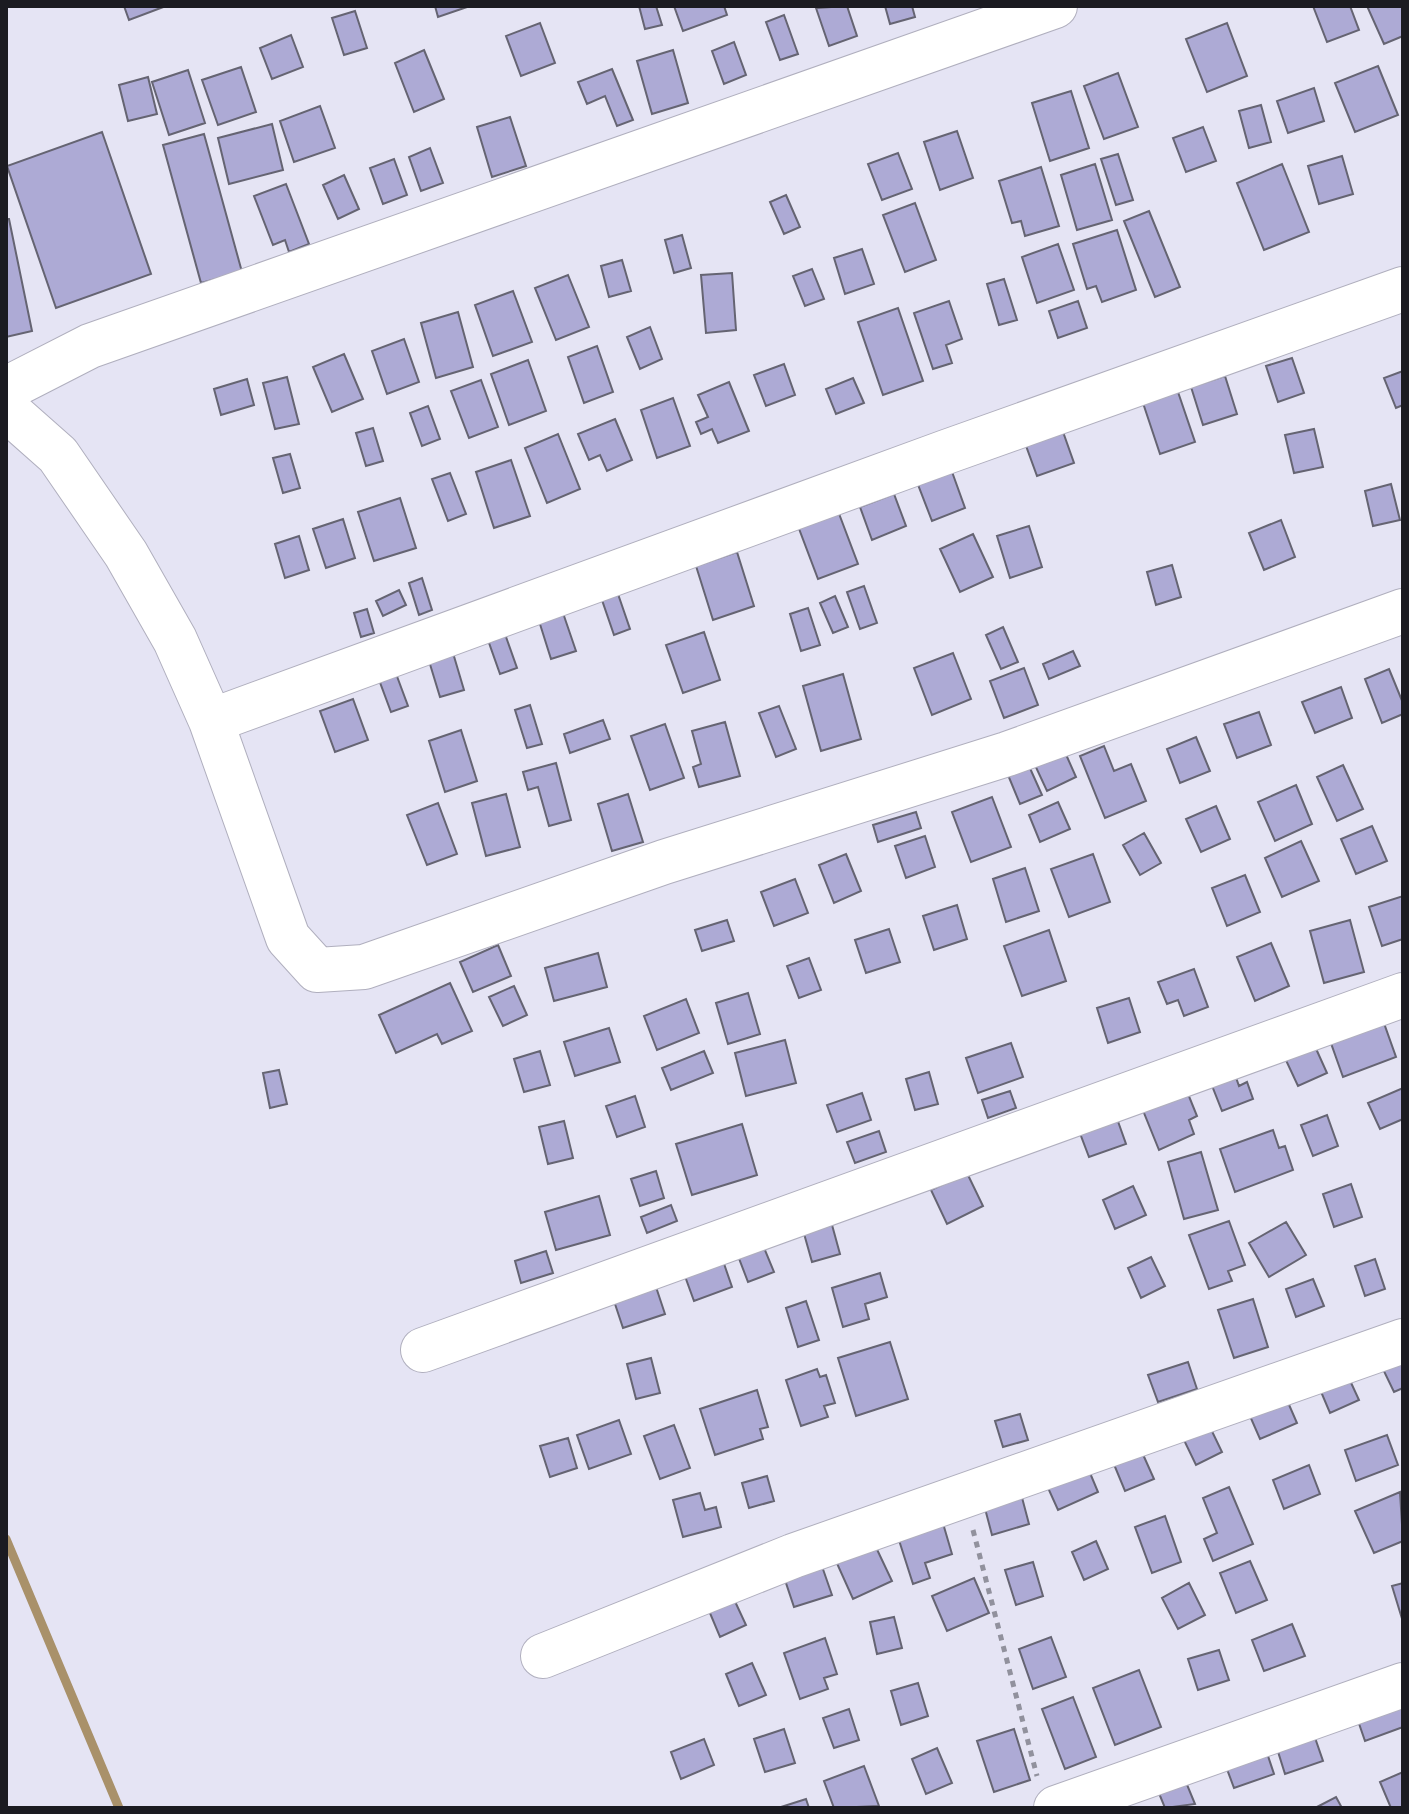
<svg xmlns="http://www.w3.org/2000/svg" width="1409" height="1814" viewBox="0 0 1409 1814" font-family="'Crimson Pro',serif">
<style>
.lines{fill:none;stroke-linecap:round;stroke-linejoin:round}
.stream{stroke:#a9916a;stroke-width:9}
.building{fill:#adaad5;stroke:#656472;stroke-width:2}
.minor-casing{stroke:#b0afbe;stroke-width:46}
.path{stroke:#91919d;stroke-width:5;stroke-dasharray:6 6;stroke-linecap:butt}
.minor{stroke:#fff;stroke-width:44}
</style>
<rect width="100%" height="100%" fill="#e5e4f4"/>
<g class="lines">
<!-- stream -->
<path class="stream" d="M6,1539L119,1808"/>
</g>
<!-- building -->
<path class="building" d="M124,6H166L129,20Z
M435,6H470L438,17Z
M639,6H656L662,25L645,29Z
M674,6H724L727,15L683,31Z
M847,6L857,36L829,46L816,8Z
M885,6H912L915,17L890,24Z
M1313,6H1350L1359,30L1327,42Z
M1367,6H1403V36L1384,44Z
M355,11L367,48L344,55L332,18Z
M784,15L798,54L780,60L766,22Z
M540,23L555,63L521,76L506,36Z
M1227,23L1247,76L1207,92L1186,39Z
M291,35L303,67L272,79L260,48Z
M734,42L746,75L724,84L712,51Z
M424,50L444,99L414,112L395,63Z
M673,50L688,103L652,114L637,61Z
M1378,66L1398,115L1355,132L1335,83Z
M241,67L256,112L218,125L202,80Z
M612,69L633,120L617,126L605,96L587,104L578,82Z
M188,70L205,123L169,135L152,82Z
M1118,73L1138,127L1104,139L1084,86Z
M148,77L157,114L128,121L119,85Z
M1314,88L1324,121L1288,133L1277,101Z
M1071,91L1089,148L1050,161L1032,103Z
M1261,105L1271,142L1249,148L1239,111Z
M320,106L335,148L294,162L280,121Z
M510,117L526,166L492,177L477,127Z
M272,124L283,170L229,184L218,138Z
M1203,127L1216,161L1186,172L1173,138Z
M957,131L973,178L940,190L924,142Z
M102,132L151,274L56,308L7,166Z
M204,134L242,272L201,283L163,145Z
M430,148L443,183L421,191L409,157Z
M898,153L912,189L882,200L868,164Z
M1118,154L1133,200L1116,205L1101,159Z
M1342,156L1353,194L1319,204L1308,166Z
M394,159L407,195L383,204L370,168Z
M1095,164L1112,220L1077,230L1061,175Z
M1282,164L1309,232L1264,250L1237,183Z
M1041,167L1059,226L1025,236L1021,221L1012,223L999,181Z
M344,175L359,209L338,219L323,185Z
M286,184L309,244L289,252L285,240L273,245L254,196Z
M786,195L800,227L784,234L770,202Z
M915,203L936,260L905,272L883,215Z
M1149,211L1180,287L1155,297L1124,221Z
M6,219H9L32,331L6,337Z
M1117,230L1136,290L1102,302L1096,286L1087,289L1073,244Z
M682,235L691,268L674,273L665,240Z
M1058,244L1074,290L1037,303L1022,257Z
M862,249L874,284L845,294L834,258Z
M622,260L631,291L609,297L601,266Z
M812,269L824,299L805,306L793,276Z
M732,273L736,330L706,333L701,275Z
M568,275L589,327L556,340L535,288Z
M1004,279L1017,320L999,325L987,284Z
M513,291L532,342L493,356L475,305Z
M949,301L962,339L946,345L952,363L933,369L914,313Z
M1078,301L1087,328L1058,338L1049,311Z
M898,308L923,381L883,395L858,322Z
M458,312L473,367L436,378L421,323Z
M650,327L662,359L640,369L627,337Z
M404,339L419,382L387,394L372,351Z
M597,346L613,392L584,403L568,357Z
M344,354L363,399L332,412L313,367Z
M1292,358L1304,393L1278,402L1266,366Z
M528,360L546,411L509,425L491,374Z
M784,364L795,395L766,406L754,375Z
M1403,371V405L1396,408L1384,378Z
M1225,376L1237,414L1203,425L1191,387Z
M287,377L299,424L275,429L263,383Z
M853,378L864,403L836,414L826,389Z
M247,379L254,405L221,415L214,389Z
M481,380L498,427L469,438L451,391Z
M729,382L749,431L718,443L712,429L701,434L696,422L708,417L698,395Z
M1178,392L1195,442L1160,454L1143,403Z
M673,398L690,446L657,458L641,410Z
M428,406L440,439L422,446L410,413Z
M615,419L632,460L607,471L600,455L589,460L578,434Z
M373,428L383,461L366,466L356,433Z
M1062,429L1074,463L1037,476L1025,443Z
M1314,429L1323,467L1294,473L1285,435Z
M558,434L580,489L547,503L525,448Z
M290,454L300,488L283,493L273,458Z
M511,460L530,516L494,528L476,472Z
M951,469L965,508L932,521L917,482Z
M450,473L466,514L448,521L432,479Z
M1391,484L1400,520L1373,526L1365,491Z
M894,494L906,526L872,540L860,507Z
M400,498L416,548L374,561L358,512Z
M838,511L858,564L818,579L798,526Z
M343,519L355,558L326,568L313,529Z
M1281,520L1295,557L1264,570L1249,533Z
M1029,526L1042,567L1010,578L997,536Z
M973,534L993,577L960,592L940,549Z
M299,536L309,570L285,578L275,544Z
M737,552L754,606L713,620L696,566Z
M1172,565L1181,597L1156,605L1147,572Z
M422,578L432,610L419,615L409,583Z
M864,586L877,623L860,629L847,592Z
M399,590L406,605L383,616L376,601Z
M618,594L630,629L614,635L602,600Z
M835,596L848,627L833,633L820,603Z
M808,608L820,645L801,651L790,614Z
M367,609L374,633L361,637L354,613Z
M563,613L576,651L551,659L539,621Z
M1003,627L1018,662L1001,669L986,635Z
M704,632L720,680L683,693L666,645Z
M505,634L517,668L500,674L488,640Z
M1073,651L1080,666L1049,679L1043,664Z
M453,653L464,690L440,697L429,661Z
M953,653L971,699L932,715L914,668Z
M1024,668L1038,705L1004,718L990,681Z
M1389,669L1403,703V714L1382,723L1365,679Z
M395,671L408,706L391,712L378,677Z
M843,674L861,739L821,751L803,686Z
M1341,687L1352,718L1315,733L1302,702Z
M353,699L368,740L335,752L320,711Z
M530,705L542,744L527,748L515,710Z
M779,706L796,749L776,757L759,713Z
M1259,712L1271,745L1237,758L1224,724Z
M603,720L610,739L570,753L564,734Z
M725,722L740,776L699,787L693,767L701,764L692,731Z
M665,724L684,778L650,790L631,736Z
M461,730L477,781L445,792L429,741Z
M1196,737L1210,771L1180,783L1167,749Z
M1104,746L1114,771L1131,764L1146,801L1105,818L1080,756Z
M1064,750L1076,777L1047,791L1034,763Z
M556,763L571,820L549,826L538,787L528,790L523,772Z
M1343,765L1363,809L1337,821L1317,777Z
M1029,766L1042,795L1020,804L1008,775Z
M1296,785L1312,824L1275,841L1258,802Z
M506,794L520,847L486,856L472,803Z
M628,794L643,842L612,851L598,804Z
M992,797L1011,847L971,862L952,812Z
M1058,802L1070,829L1040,842L1029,815Z
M438,803L457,854L427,865L407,815Z
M1216,806L1230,839L1201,852L1186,819Z
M916,812L921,828L878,842L873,825Z
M1372,826L1387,861L1356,874L1341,839Z
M1144,833L1161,863L1140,875L1123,845Z
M925,836L935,867L906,878L895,846Z
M1301,841L1319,881L1282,897L1265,858Z
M846,854L861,891L834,903L819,865Z
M1093,854L1110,902L1069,917L1051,869Z
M1025,868L1039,911L1006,922L993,879Z
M1245,875L1260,912L1227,926L1212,888Z
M795,879L808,913L774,926L761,892Z
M1403,896V939L1382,946L1369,907Z
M957,905L967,939L934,950L923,916Z
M727,920L734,941L702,951L695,930Z
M1350,920L1364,972L1324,983L1310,931Z
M889,929L900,962L866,973L855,940Z
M1049,930L1066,981L1022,996L1004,946Z
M1271,943L1289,986L1255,1001L1237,957Z
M498,945L511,976L473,992L460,962Z
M598,953L607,987L554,1001L545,968Z
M809,958L821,990L799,998L787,966Z
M1194,969L1208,1007L1184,1016L1178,1000L1167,1004L1158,982Z
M450,983L472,1031L442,1044L437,1034L396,1053L379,1015Z
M514,986L527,1015L503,1026L489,997Z
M748,993L760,1034L728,1044L716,1003Z
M1129,998L1140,1032L1108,1043L1097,1008Z
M686,999L699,1033L657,1050L644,1016Z
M1380,1012L1396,1057L1343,1077L1327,1032Z
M609,1028L620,1062L575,1076L564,1042Z
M785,1040L796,1083L746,1096L735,1053Z
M1313,1042L1327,1073L1298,1086L1284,1056Z
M1011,1043L1023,1077L978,1093L966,1058Z
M540,1051L550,1085L524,1092L514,1059Z
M704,1051L713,1073L671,1090L662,1068Z
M1233,1069L1239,1086L1247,1082L1253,1099L1222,1111L1209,1078Z
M279,1070L287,1104L270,1108L263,1073Z
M929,1072L938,1104L915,1110L906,1079Z
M1184,1084L1197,1116L1189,1120L1194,1134L1159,1150L1140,1103Z
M1403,1088V1119L1380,1129L1368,1103Z
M1010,1091L1016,1108L988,1118L982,1100Z
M862,1093L871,1120L837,1132L827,1105Z
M635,1096L645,1127L617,1137L606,1106Z
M1115,1113L1126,1144L1089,1157L1078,1128Z
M1327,1115L1338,1146L1313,1156L1301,1125Z
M564,1121L573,1158L548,1164L539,1127Z
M742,1124L757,1175L692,1195L676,1144Z
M1273,1130L1279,1148L1285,1146L1293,1170L1235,1192L1220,1149Z
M879,1131L886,1152L855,1163L847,1142Z
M1201,1152L1218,1210L1184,1219L1168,1162Z
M656,1171L664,1198L640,1206L631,1179Z
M967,1173L983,1206L947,1224L931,1190Z
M1351,1184L1362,1217L1334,1227L1323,1194Z
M1133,1186L1146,1215L1115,1229L1103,1200Z
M599,1196L610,1235L556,1250L545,1212Z
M671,1205L677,1221L647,1233L641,1217Z
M829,1214L840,1254L812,1262L801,1223Z
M1229,1221L1245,1265L1228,1271L1232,1281L1209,1289L1189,1235Z
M1286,1222L1306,1255L1269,1277L1249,1243Z
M760,1238L774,1272L748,1282L735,1248Z
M546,1251L553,1273L521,1283L515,1261Z
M721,1255L732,1287L694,1301L682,1268Z
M1151,1257L1165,1286L1141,1298L1128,1268Z
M1375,1259L1385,1289L1365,1296L1355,1266Z
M880,1273L887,1297L865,1304L869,1319L843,1327L832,1288Z
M1313,1279L1324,1306L1296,1317L1286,1289Z
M655,1284L665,1314L623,1328L613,1298Z
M1253,1299L1268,1347L1234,1358L1218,1310Z
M806,1301L819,1340L798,1347L786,1308Z
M890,1342L908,1399L856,1416L838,1358Z
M1403,1354V1388L1394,1392L1381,1365Z
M651,1358L660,1393L636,1399L627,1364Z
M1188,1362L1197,1389L1158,1402L1148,1375Z
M817,1369L820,1377L826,1375L835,1403L824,1406L828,1417L801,1426L786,1380Z
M1347,1374L1359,1400L1330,1413L1319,1387Z
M757,1390L768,1427L760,1429L763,1439L715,1455L700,1409Z
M1283,1391L1297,1423L1260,1439L1246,1407Z
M1020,1414L1028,1440L1003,1447L995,1421Z
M619,1420L631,1454L589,1469L577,1435Z
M1208,1423L1222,1452L1196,1465L1182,1436Z
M674,1425L690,1468L660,1479L644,1436Z
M1387,1435L1398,1465L1356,1481L1345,1450Z
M568,1438L577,1468L550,1477L540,1446Z
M1141,1450L1154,1479L1125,1491L1113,1462Z
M1085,1461L1098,1492L1058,1510L1044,1479Z
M1309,1465L1320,1494L1284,1509L1273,1480Z
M767,1476L774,1501L749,1508L742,1483Z
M1229,1487L1253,1544L1213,1561L1204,1539L1217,1533L1203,1498Z
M1020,1490L1029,1524L992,1535L983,1501Z
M1400,1492L1403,1541L1374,1553L1355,1511Z
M700,1493L705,1510L716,1507L721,1527L683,1537L673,1500Z
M1165,1516L1181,1562L1152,1573L1135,1527Z
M942,1520L952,1554L925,1563L930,1578L913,1584L897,1534Z
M873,1541L892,1581L853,1599L835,1559Z
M1096,1541L1108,1569L1084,1580L1072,1552Z
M817,1552L832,1595L794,1607L780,1565Z
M1250,1561L1267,1600L1236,1613L1220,1573Z
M1033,1562L1043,1596L1016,1605L1005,1570Z
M974,1578L989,1613L947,1631L932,1596Z
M1189,1583L1205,1615L1178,1629L1162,1598Z
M1403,1583V1622L1392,1586Z
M732,1595L746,1625L720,1637L707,1606Z
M894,1617L902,1648L877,1654L870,1622Z
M1292,1624L1305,1656L1264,1671L1252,1640Z
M1051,1637L1066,1677L1033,1689L1019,1649Z
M825,1638L837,1674L824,1678L828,1689L800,1699L784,1653Z
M1219,1650L1229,1680L1198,1690L1188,1659Z
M752,1663L766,1695L739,1706L726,1674Z
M1139,1670L1161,1727L1115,1745L1093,1688Z
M918,1683L928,1716L901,1725L891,1691Z
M1403,1695V1727L1365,1741L1355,1712Z
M1073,1697L1096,1757L1065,1769L1042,1709Z
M849,1709L859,1740L834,1748L823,1718Z
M784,1729L795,1763L765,1772L754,1739Z
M1014,1729L1030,1780L994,1792L977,1741Z
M1312,1729L1323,1761L1285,1774L1275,1742Z
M704,1739L714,1765L681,1779L671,1752Z
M1265,1747L1274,1774L1234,1788L1224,1761Z
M937,1748L952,1783L926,1794L912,1759Z
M864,1766L879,1806L834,1808L824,1781Z
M1403,1772V1808H1391L1380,1782Z
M1183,1775L1195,1804L1165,1808L1156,1786Z
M1336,1797L1342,1808H1315Z
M806,1799L809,1808H782L781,1807Z"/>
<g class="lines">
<defs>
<path id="minor" d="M6,389L90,346L1055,6
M6,409L58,455L126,554L175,640L211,721L288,938L317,970L364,967L664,862L1007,754L1403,611
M211,721L946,452L1403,289
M423,1350L1403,995
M543,1656L793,1556L1403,1341
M1056,1808L1403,1685"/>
</defs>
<!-- minor casing -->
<use href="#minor" class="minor-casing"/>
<!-- path -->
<path class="path" d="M973,1530L1037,1776"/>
<!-- minor -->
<use href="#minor" class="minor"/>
</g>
<!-- border -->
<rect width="1409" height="1814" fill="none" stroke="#1b1b21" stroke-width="16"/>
</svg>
